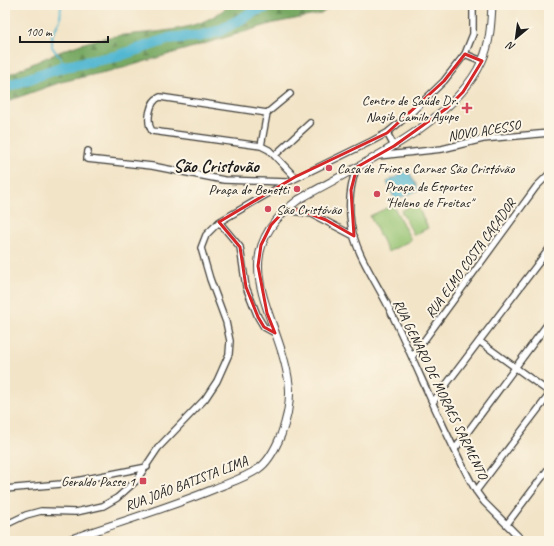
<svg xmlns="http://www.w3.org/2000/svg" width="554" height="546" viewBox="0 0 554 546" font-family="Caveat,sans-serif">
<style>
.green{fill:#95c372;stroke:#587047}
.forest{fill:url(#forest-firs);stroke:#4a6240}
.water{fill:#53b7d1;stroke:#386a76}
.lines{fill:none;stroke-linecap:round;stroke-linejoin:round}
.stream{stroke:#53b7d1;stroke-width:2}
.river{stroke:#53b7d1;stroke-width:11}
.minor-casing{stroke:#3c3a36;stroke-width:8}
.tertiary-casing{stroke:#3c3a36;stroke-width:9}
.minor{stroke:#fff;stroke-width:5.5}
.tertiary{stroke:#fff;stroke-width:7}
.marked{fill:none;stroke:#d62828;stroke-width:3;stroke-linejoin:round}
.poi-dot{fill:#d1495b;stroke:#fcf5e5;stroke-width:1.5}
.labels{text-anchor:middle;stroke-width:4;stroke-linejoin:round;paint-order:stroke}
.poi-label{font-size:14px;fill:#1c1c1c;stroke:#fcf5e5;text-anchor:end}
.street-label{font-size:14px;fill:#1c1c1c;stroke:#fcf5e5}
.district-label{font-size:18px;font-weight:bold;fill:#1c1c1c;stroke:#fcf5e5}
</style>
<defs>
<pattern id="forest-firs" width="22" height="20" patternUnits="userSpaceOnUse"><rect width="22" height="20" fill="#78a964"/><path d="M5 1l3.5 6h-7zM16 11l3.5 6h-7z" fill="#628952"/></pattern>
</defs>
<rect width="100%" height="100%" fill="#fcf5e5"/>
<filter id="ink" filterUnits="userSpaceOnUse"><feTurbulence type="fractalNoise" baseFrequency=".025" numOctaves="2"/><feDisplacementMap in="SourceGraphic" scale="8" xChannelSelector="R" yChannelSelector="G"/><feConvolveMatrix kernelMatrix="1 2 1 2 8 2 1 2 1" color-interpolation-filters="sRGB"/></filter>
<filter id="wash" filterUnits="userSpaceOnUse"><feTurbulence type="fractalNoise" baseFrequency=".012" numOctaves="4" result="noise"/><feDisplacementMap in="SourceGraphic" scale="16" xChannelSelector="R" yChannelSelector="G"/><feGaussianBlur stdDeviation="0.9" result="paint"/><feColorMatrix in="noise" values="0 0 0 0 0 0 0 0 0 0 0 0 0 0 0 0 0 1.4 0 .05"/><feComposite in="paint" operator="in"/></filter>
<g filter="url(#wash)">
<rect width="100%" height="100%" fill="#f2e4c7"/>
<!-- green -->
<path class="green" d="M416,203L428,228L414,235L401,211Z
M393,205L411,240L388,252L370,216Z"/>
<!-- forest -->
<path class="forest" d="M229,5H333L321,14L274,23L123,68L61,82L5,102V76C38,62 69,45 104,38C145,30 197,36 229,5Z"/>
<!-- water -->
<path class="water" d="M408,170L419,190L395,200L387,182Z"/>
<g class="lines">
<!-- stream -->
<path class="stream" d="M61,5L60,20L52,35V47L61,59L62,67"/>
<!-- river -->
<path class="river" d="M5,87L62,67L118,56L171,38L200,36L219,31L257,10L273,5"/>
</g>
</g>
<g filter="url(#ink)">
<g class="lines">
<defs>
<path id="minor" d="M465,54L482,61
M267,113L290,94
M387,133L394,146
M261,146L267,113L160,97C149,101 146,122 152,131L261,146L269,150L295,177
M88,151L87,159L152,166L224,180L287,182
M275,155L310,123
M378,156L442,149L483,139L549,133
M357,167C350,184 348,206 351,224C355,252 374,278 387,304C417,365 443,432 476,491L484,502L523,541
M286,210L312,214L354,236
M219,222L240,247L246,287L258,317L264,327L275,333
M479,341L549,392
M412,357L536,187L549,174
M433,402L549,249
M455,449L549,322
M5,489L61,484L147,467
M476,491L549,395
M507,524L549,468
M5,525L26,515L41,511L76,512L103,506L117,498L136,481L158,448L205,399L217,381L229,354L230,341L226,322L210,279L201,248L206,235L219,222L288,182L372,141L387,133L411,113L444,81L465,54L473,34V5"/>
<path id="tertiary" d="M65,541C114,524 165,509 214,489C228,483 245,478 258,469C269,462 276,447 281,435C287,419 291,401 289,384C280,313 220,258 298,200C355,167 454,124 482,61C490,44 491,24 492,5"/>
</defs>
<!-- minor casing -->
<use href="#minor" class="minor-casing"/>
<!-- tertiary casing -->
<use href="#tertiary" class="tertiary-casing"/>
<!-- minor -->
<use href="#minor" class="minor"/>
<!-- tertiary -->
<use href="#tertiary" class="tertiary"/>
</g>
</g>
<!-- marked area -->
<path class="marked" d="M465,54L482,61L463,92L447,108L394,146L357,167L351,190L354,236L326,220L300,210H285L271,225L261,245L258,266L267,313L275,333L264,327L258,317L246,287L240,247L219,222L295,177L387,133L444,81Z"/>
<!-- markers -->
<g class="poi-dot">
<path d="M465 102h4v4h4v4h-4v4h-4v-4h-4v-4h4z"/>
<circle cx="329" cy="168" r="4"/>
<circle cx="297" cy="189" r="4"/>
<circle cx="377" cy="194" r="4"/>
<circle cx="268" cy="209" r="4"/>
<rect x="139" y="477" width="8" height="8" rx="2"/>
</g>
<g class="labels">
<!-- poi labels -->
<g class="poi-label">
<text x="458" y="105">Centro de Saúde Dr.<tspan x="458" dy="16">Nagib Camilo Ayupe</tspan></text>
<text x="337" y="173" text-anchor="start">Casa de Frios e Carnes São Cristóvão</text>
<text x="385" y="191" text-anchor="start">Praça de Esportes<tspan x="385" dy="16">"Heleno de Freitas"</tspan></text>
<text x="289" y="194">Praça do Benetti</text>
<text x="276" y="214" text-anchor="start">São Cristóvão</text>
<text x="135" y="486">Geraldo Passe 1</text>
</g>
<!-- street labels -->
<g class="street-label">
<text transform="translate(484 130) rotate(-9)" y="5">NOVO ACESSO</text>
<text transform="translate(470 258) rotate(-54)" y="5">RUA ELMO COSTA CAÇADOR</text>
<text transform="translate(441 389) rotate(64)" y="5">RUA GENARO DE MORAES SARMENTO</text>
<text transform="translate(186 483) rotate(-21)" y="5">RUA JOÃO BATISTA LIMA</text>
</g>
<!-- district labels -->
<g class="district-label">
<text x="216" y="172">São Cristovão</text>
</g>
</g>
<!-- margin -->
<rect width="554" height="546" fill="none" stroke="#fcf5e5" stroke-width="20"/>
<!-- north arrow -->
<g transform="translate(516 38) rotate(209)" stroke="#fcf5e5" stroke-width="3" paint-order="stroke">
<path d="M0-3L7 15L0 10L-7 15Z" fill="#1c1c1c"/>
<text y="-6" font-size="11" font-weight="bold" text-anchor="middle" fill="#1c1c1c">N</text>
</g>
<!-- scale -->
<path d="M20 36v6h88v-6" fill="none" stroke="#1c1c1c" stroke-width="2"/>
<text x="26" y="36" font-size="12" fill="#1c1c1c" stroke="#fcf5e5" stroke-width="3" paint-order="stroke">100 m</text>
</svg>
